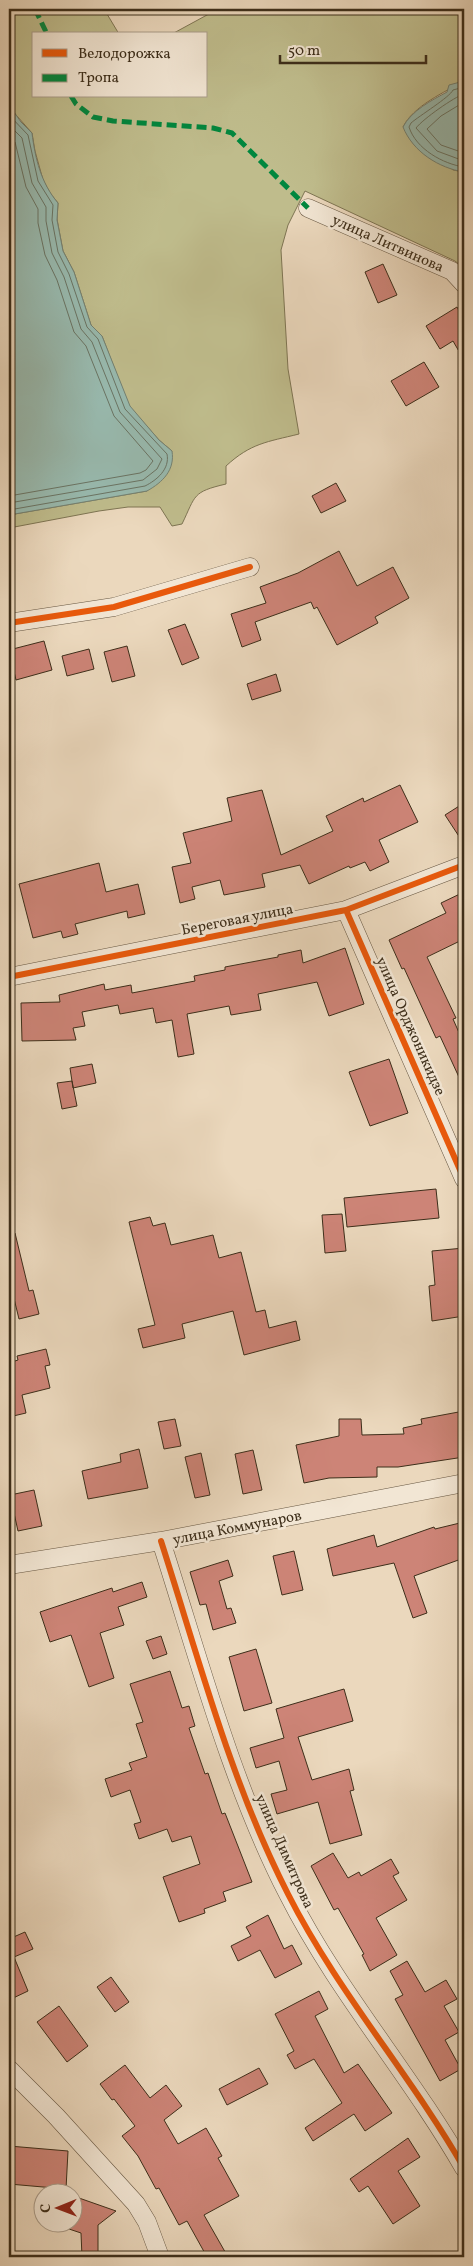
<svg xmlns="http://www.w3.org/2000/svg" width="473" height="2266" viewBox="0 0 473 2266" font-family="Vollkorn,serif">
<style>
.green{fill:#bfbc8c;stroke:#7e7553}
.water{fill:#98baaf;stroke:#748273}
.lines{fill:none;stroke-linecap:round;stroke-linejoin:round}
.shore{stroke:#6a7464;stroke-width:1}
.building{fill:#cd8477;stroke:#3d2e1a}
.minor-casing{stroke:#685843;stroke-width:19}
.minor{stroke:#f2e6d4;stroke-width:18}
.quiet{stroke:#00873e;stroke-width:5;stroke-dasharray:10 5;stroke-linecap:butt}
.cycleway-casing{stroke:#f2e6d4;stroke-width:9}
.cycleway{stroke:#e8590c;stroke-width:6}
.labels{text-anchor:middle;stroke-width:5;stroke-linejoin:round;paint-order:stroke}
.street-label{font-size:15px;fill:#3d2e1a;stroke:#f2e6d4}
</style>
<rect width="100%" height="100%" fill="#ebd8bd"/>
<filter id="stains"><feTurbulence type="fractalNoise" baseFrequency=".004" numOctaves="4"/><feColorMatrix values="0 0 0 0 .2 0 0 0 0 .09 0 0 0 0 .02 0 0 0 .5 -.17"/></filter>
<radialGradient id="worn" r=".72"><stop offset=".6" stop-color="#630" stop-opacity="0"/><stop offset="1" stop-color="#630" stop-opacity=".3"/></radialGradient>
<!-- green -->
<path class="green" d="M9,9H104L119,34H34V96H206V34H172L218,9H464V81C445,92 413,106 403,127L453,170L464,172V268L455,261L305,191L288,225L281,250L288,369L299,434C267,442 251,443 226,466V484C192,492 196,495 182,524L172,526L160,507H128L99,511L9,528V515L147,491L172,451L159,440L129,406L102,336L91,325L74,272L63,251L57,219L58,203L50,193L43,180L35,151L32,133L9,107Z"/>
<!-- water -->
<path class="water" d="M464,81V172C439,168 413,152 403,127C411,111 432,100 447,92L449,85Z
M9,105L21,122L32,133C35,158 41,183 58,203L57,220L63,251L74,272L91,325L102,336L130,406L159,440L172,451C175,470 163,482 147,491L9,515Z"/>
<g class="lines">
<!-- shore -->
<path class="shore" d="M464,87L453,90C450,97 419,116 411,123L409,127C416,149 443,164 464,167
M464,94C454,97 423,119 416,128L437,151L464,161
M464,102L441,116L427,129L441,145L464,153
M9,115L28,135L38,181L53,205L52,220L58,252L69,274L87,327L98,339L125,409L167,454C170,469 157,480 145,486L9,510
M9,125L22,138L32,183L46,207V221L52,253L64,277L81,329L92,342L120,412L162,459L157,469L143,480L9,503
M9,137L15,142L26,187L38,209V223L45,255L57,280L74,332L86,346L114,416L153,461L146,470L140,473L9,496"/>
</g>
<!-- building -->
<path class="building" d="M383,264L397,295L378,303L365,272Z
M457,307L464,320V360L453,341L440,349L426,326Z
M424,362L439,387L406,406L391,381Z
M336,483L346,501L321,513L312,496Z
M339,551L357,586L393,567L409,598L375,617L378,623L337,645L317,607L314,609L311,602L255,622L261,640L242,647L231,614L266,603L260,587L298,573Z
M185,624L199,658L182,665L168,630Z
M44,641L52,670L16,680L9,650Z
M127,646L135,676L112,682L104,652Z
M89,649L94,669L67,676L62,656Z
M276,674L281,691L252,700L247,684Z
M400,785L418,822L379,840L389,862L370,871L365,862L350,868L349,866L309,884L300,865L262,874L265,887L224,895L220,880L192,887L195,899L180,903L172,867L191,863L183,833L232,821L227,798L262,790L281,855L333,831L326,816L363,798L364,802Z
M464,803V844L445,815Z
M99,863L106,892L138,884L145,914L128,918L127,911L75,924L78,934L63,938L61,931L33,938L19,884Z
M464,892V939L427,957L456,1018L453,1019L464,1044V1088L440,1036L436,1038L404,968L402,969L389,940L446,913L441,903Z
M345,948L364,1004L329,1016L317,982L258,994L261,1010L231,1015L229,1006L187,1014L194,1054L178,1057L172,1020L156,1023L153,1008L120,1014L118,1005L82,1012L85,1026L73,1028L76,1040L22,1041L21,1003L60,1002L59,995L104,984L105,990L131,985L132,993L195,981L194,976L225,970V967L278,957V955L301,950L303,963Z
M389,1059L408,1113L370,1126L349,1072Z
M92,1064L96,1083L73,1088L70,1068Z
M72,1081L77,1106L62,1109L57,1083Z
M436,1189L439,1218L347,1227L344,1198Z
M342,1214L346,1251L325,1253L322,1215Z
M150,1217L153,1226L165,1223L171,1245L213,1235L219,1258L241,1252L256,1312L265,1310L269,1328L296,1321L300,1340L244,1355L233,1311L182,1324L185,1338L143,1348L138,1329L155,1325L129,1222Z
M15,1233L29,1291L33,1290L39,1314L19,1319L9,1278V1234Z
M464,1248V1316L432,1321L429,1286L435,1285L432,1251Z
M46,1349L50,1365L45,1366L50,1388L22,1395L26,1413L9,1417V1363L18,1360L17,1356Z
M464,1411V1457L398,1467H377V1477L329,1478L304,1483L296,1445L339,1436V1419H361L362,1435L404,1434L403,1428L422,1424L421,1419Z
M175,1419L181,1446L164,1449L158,1422Z
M139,1449L148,1488L88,1499L82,1471L121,1462L120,1454Z
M253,1450L262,1490L243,1494L235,1454Z
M201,1453L210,1495L195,1498L185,1457Z
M34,1490L42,1526L18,1531L10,1495Z
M464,1522V1558L414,1576L427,1613L413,1618L394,1563L333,1576L327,1549L374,1535L377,1547L434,1527L435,1529Z
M294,1551L303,1590L282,1595L273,1556Z
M228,1560L233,1576L219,1581L227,1609L231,1608L236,1623L213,1630L206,1604L200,1605L190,1572Z
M142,1582L147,1597L118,1607L124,1625L100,1633L114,1678L89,1687L71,1635L50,1642L40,1612L112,1588L113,1592Z
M161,1636L167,1654L153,1659L146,1641Z
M256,1649L272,1703L244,1711L229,1657Z
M170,1671L182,1708L189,1706L195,1726L189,1728L205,1774L208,1773L222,1814L225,1813L252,1882L223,1892L226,1901L204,1909L205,1913L179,1922L163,1877L200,1864L191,1836L172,1842L167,1829L139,1839L134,1824L141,1822L130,1790L111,1797L105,1779L132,1770L129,1763L147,1757L136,1724L143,1722L130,1684Z
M344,1689L353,1721L298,1737L312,1780L349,1769L354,1790L350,1791L362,1835L330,1844L318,1802L277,1814L271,1794L287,1790L279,1761L256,1768L250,1748L284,1738L276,1709Z
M333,1853L348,1878L359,1872L361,1876L391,1859L399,1873L393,1876L407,1900L376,1918L397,1955L370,1971L362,1955L364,1954L338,1908L334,1910L311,1866Z
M268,1915L284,1949L292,1945L302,1964L275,1978L260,1950L238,1961L231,1946L251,1936L246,1927Z
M25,1932L33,1949L14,1957L28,1991L9,2000V1939Z
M407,1961L425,1992L446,1980L457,1999L444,2006L459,2032L445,2040L461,2069L440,2081L395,1999L403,1995L390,1971Z
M111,1977L129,2002L115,2012L97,1987Z
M319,1991L328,2009L315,2016L344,2073L358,2064L392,2113L365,2131L354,2114L313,2141L305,2128L342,2103L314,2059L295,2069L287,2055L294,2051L275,2014Z
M59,2006L88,2046L67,2062L37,2022Z
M125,2065L150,2098L166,2085L182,2106L164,2120L178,2144L206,2128L222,2156L218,2158L239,2196L204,2215L228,2257H207L187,2221L179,2225L159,2188L156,2189L138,2156L122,2136L135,2126L114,2099L112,2100L100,2084Z
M259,2068L268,2084L227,2105L219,2089Z
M408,2138L420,2157L398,2171L420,2206L393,2224L368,2186L359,2192L350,2179Z
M9,2146L68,2151L66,2189L9,2184Z
M79,2198L116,2211L98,2225V2257H82L81,2233L69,2229L70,2224H72Z"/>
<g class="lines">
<defs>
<path id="minor" d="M308,208L452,271L464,284
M9,623L114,607L250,567
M346,910L464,1179
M9,977L346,910L464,865
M161,1541C199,1659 231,1783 288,1894C337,1991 410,2074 464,2168
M9,1565L161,1541L464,1483
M9,2069L56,2116L136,2204L147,2222L160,2257"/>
</defs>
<!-- minor casing -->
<use href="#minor" class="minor-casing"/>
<!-- minor -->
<use href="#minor" class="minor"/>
<!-- quiet -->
<path class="quiet" d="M35,9L47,34
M71,96L76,104L93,117L113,121L213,128L232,133L308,208"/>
<defs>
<path id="cycleway" d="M9,623L114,607L250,567
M346,910L464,1179
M9,977L346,910L464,865
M161,1541C199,1659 231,1783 288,1894C337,1991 410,2074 464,2168"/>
</defs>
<!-- cycleway casing -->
<use href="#cycleway" class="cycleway-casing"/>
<!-- cycleway -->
<use href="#cycleway" class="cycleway"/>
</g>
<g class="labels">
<!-- street labels -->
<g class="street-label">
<text transform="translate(388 243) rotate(24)" y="5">улица Литвинова</text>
<text transform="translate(237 919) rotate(-11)" y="5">Береговая улица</text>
<text transform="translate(411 1026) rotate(66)" y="5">улица Орджоникидзе</text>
<text transform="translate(237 1527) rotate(-11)" y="5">улица Коммунаров</text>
<text transform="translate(285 1851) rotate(66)" y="5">улица Димитрова</text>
</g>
</g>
<!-- margin -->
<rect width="473" height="2266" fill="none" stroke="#ebd8bd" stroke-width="30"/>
<rect x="10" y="10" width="453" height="2246" fill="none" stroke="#3d2e1a" stroke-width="2.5"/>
<rect x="15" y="15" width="443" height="2236" fill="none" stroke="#3d2e1a"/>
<!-- legend -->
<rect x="32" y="32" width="175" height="65" fill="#f2e6d4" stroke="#aa9c8a"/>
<rect x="42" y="49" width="25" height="8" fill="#e8590c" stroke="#aa9c8a"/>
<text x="78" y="58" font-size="15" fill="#3d2e1a">Велодорожка</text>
<rect x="42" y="74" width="25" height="8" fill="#00873e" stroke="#aa9c8a"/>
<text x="78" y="82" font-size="15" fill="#3d2e1a">Тропа</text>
<!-- north arrow -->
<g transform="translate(58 2208) rotate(269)"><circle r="24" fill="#f2e6d4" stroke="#aa9c8a"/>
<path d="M0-4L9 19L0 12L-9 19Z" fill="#8f2418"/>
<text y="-8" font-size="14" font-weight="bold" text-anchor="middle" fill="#3d2e1a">С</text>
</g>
<!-- scale -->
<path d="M280 55v8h146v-8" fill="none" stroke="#3d2e1a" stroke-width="2.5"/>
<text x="288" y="55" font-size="15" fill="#3d2e1a" stroke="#f2e6d4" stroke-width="4" paint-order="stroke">50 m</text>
<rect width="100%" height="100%" filter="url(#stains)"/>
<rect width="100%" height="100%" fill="url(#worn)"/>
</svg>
